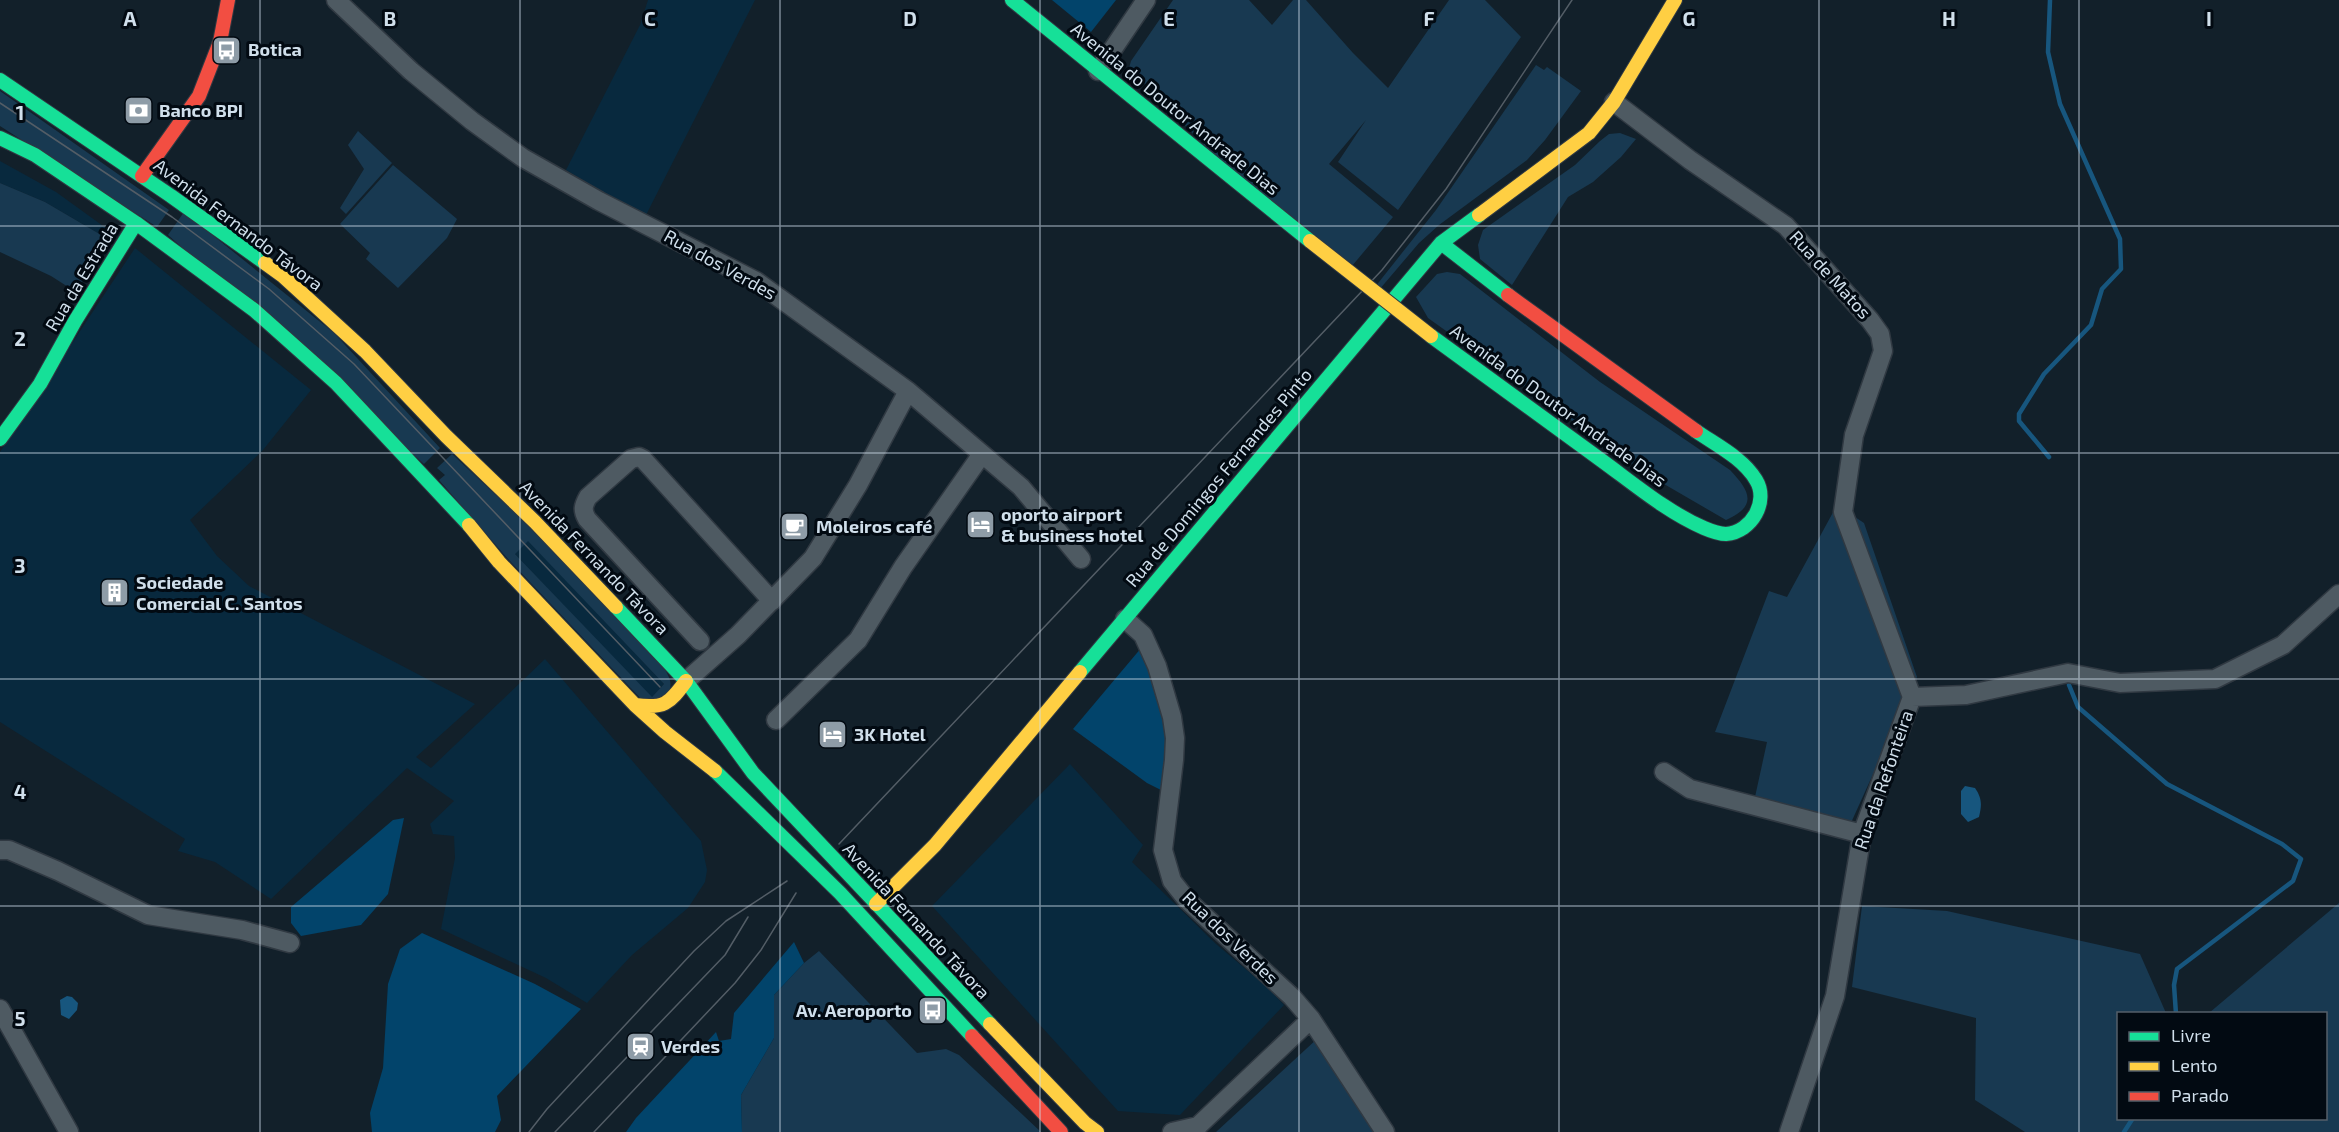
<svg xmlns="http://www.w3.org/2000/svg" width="2339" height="1132" viewBox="0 0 2339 1132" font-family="'Exo 2',sans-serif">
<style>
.built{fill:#08293e}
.green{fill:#183951;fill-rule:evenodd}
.forest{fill:#02446b}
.water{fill:#17567e}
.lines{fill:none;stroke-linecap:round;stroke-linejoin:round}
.stream{stroke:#17567e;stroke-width:4.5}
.street-casing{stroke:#303942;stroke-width:21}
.fast-casing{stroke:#303942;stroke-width:16}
.slow-casing{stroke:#303942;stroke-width:16}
.jam-casing{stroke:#303942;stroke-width:16}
.street{stroke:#4e5a62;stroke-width:18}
.fast{stroke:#16e098;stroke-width:14}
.slow{stroke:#ffcf43;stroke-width:14}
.jam{stroke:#f24e42;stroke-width:14}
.tram{stroke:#535d66;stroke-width:1.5}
.slow-bridge-casing{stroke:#303942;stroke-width:16;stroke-linecap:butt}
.slow-bridge{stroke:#ffcf43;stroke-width:14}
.grid{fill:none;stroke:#d0dfeb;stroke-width:1.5;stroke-opacity:0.55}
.labels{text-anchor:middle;stroke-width:6;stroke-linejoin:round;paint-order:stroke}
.poi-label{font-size:18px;font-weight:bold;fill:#d0dfeb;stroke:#020a12;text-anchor:start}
.street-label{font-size:18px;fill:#d0dfeb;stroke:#020a12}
.grid-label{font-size:20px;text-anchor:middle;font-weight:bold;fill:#d0dfeb;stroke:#020a12;stroke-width:6;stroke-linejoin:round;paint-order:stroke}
</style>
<rect width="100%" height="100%" fill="#12202a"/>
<!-- built -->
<path class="built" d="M648,0H755L645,217L566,170L640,25Z
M0,161L56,192L110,231L108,239L45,202L0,183Z
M135,248L311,390L263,450L190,520L217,556L249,586L475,704L416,757L431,768L545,659L701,841L707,870L705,882L688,908L632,955L587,1003L546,978L441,929L455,858L454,836L433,834L430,824L454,801L407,768L271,899L215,862L178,851L185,839L0,722V452Z
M528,540L664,684L651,698L514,553Z
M1070,764L1143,845L1132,862L1216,944L1267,987L1284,1005L1180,1115L1118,1111L932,906Z"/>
<!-- green -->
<path class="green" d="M1173,0H1249L1272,25L1293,0H1306L1353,53L1388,88L1449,0H1485L1521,37L1398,210L1338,162L1366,120L1329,164L1393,217L1352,266L1207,148L1129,68L1131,61Z
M1536,65L1544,70L1547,67L1581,91L1545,140L1527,160L1439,225L1419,243L1379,290L1375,287L1436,210Z
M0,91L169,210L157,227L0,126Z
M358,131L392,163L346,214L340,208L364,169L348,145Z
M1620,133L1636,139L1621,157L1593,182L1568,197L1512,285L1480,259L1478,245L1483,230L1575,165L1600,141L1609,134Z
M393,165L457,219L447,238L398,288L366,259L370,253L340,224Z
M0,183L45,202L108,239L76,292L51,276L0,252Z
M184,212L334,333L440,448L424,464L168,235Z
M1447,272L1460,274L1600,382L1730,470C1750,491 1758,506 1726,520L1645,473L1428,318L1416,297L1437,274Z
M452,454L528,525L664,668C673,682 673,689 662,701L644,702L508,559L439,480L445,475L437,468ZM528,541L664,684L652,697L515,554Z
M1837,505L1864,523L1917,677L1850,825L1755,797L1767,742L1715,732L1769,591L1787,597Z
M2339,903V1132H2025L1975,1100L1976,1018L1852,987L1862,906L1947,911L2140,954L2166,1013L2118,1014V1118H2326V1014L2209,1013Z
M819,951L917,1053L946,1049L959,1055L1041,1132H742L741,1095L774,1038V995L804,963Z
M1318,1038L1383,1132H1216Z"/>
<!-- forest -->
<path class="forest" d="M1052,0H1116L1091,32Z
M1142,647L1157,688L1170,744L1163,791L1147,783L1073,729Z
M404,818L388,894L361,925L301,936L291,923V907L393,820Z
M422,933L535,984L581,1009L497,1096L501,1120L495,1132H372L370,1113L383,1068L388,984L400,949Z
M794,942L804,963L774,995V1038L741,1095L742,1132H626L636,1118L716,1032L719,1041L731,1039L734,1013Z"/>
<!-- water -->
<path class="water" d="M1965,786L1975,788C1982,798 1982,805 1979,817L1968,822L1961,814V791Z
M67,996L72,997L78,1003L77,1010L69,1019L61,1015L60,1000Z"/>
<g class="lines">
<!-- stream -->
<path class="stream" d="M2049,457L2019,421V414L2044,374L2091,325L2102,289L2121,269L2120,239L2060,104L2048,52L2050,0
M2069,685L2078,707L2167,784L2282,844L2301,859L2293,881L2177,969L2174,985L2176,1014
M2124,1132L2133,1118"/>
<defs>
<path id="street" d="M336,0L411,71L472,121L523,158L599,201L756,281L908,391L1021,487L1081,559
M1098,71L1146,0
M1614,102L1690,160L1786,226L1870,320L1880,334L1883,351L1854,435L1843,512L1912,697
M1125,619L1143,635L1157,666L1172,717L1175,738L1174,760L1163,850L1172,881L1187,900L1292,997L1311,1019L1385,1132
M700,641L587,519C582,510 583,506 588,497L631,459L639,457L643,459L772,601
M686,681L738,635L813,558L858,485L908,391
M1912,697L1966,695L2068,673L2120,683L2215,679L2283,645L2339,594
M776,720L858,640L903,567L982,454
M1664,772L1690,789L1862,834
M0,850H9L58,871L148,915L242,930L290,943
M0,1009L69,1132
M1172,1132L1198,1126
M1196,1132L1198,1126L1311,1019
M1789,1132L1835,996L1862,834L1912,697"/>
<path id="fast" d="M1012,0L1310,241
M0,80L171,196L265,263
M0,138L35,155L136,223L254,310L336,383L469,525
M1441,243L1508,295
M1431,336C1488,377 1544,419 1601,460C1634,484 1667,512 1704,528C1711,531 1719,534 1726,534C1752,532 1769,501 1756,480C1743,458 1716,445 1696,431
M0,439L40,384L75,321L136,223
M616,607L686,681L753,773L990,1024
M1080,672L1441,243L1479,215
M715,771L840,893L972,1036"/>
<path id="slow" d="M1479,215L1589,133L1614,102L1675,0
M265,263L283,276L365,351L446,436L535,522L616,607
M469,525L499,562L635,705L665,732L715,771
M635,705C664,709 669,704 686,681
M876,904L935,845L1080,672
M990,1024L1085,1123L1097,1132"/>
<path id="jam" d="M142,176L199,96L220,42L228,0
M1508,295L1696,431
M972,1036L1061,1132"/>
</defs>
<!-- street casing -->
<use href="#street" class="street-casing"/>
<!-- fast casing -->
<use href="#fast" class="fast-casing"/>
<!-- slow casing -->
<use href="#slow" class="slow-casing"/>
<!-- jam casing -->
<use href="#jam" class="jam-casing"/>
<!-- street -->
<use href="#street" class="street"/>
<!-- fast -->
<use href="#fast" class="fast"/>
<!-- slow -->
<use href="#slow" class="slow"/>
<!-- jam -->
<use href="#jam" class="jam"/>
<!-- tram -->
<path class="tram" d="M0,103L172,217L269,289L354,364L660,687
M839,844L1382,270L1446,189L1572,0
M529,1132L547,1109L694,951L726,921L787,881
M555,1132L725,955L748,917
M594,1132L735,983L761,950L796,893"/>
<defs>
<path id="slow-bridge" d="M1310,241L1431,336"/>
</defs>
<!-- slow-bridge casing -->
<use href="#slow-bridge" class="slow-bridge-casing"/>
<!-- slow-bridge -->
<use href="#slow-bridge" class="slow-bridge"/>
</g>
<!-- grid -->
<path class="grid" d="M260,0V1132M520,0V1132M780,0V1132M1040,0V1132M1299,0V1132M1559,0V1132M1819,0V1132M2079,0V1132M0,226H2339M0,453H2339M0,679H2339M0,906H2339"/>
<!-- icons -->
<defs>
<symbol id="bus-square" viewBox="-11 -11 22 22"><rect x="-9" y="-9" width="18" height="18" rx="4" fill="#8e9ca7" stroke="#020a12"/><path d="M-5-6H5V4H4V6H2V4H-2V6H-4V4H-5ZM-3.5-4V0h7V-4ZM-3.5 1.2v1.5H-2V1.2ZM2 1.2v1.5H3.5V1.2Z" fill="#fff"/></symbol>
<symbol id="bank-square" viewBox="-11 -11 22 22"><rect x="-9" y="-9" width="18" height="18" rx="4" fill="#8e9ca7" stroke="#020a12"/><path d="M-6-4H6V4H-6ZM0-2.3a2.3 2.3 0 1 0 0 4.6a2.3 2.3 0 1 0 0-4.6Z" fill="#fff"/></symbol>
<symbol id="hotel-square" viewBox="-11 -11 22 22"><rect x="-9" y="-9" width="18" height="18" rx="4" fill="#8e9ca7" stroke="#020a12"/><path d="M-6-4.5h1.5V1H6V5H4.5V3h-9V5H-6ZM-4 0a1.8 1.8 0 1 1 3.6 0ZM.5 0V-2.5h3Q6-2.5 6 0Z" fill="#fff"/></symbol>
<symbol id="cafe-square" viewBox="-11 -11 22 22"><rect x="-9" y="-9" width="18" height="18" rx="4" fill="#8e9ca7" stroke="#020a12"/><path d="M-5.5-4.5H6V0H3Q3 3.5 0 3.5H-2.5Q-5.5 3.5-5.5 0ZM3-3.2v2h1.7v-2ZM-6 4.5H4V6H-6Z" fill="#fff"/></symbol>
<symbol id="building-square" viewBox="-11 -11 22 22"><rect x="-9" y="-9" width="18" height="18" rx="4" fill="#8e9ca7" stroke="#020a12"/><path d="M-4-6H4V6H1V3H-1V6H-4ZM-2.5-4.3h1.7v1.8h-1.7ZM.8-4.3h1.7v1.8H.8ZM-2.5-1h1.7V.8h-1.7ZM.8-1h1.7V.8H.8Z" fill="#fff"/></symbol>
<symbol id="station-square" viewBox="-11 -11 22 22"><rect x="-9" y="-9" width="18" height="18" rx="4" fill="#8e9ca7" stroke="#020a12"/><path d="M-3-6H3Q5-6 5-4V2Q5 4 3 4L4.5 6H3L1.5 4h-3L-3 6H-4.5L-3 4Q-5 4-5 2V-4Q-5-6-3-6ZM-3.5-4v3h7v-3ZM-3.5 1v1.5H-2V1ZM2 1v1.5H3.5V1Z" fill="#fff"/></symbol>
</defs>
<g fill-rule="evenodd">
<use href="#bus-square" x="210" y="34" width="33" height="33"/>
<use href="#bank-square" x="122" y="94" width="33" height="33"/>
<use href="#hotel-square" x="964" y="508" width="33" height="33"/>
<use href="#cafe-square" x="778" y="510" width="33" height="33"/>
<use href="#building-square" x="98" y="576" width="33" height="33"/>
<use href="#hotel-square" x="816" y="718" width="33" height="33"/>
<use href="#bus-square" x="916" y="994" width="33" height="33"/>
<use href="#station-square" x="624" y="1030" width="33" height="33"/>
</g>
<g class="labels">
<!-- poi labels -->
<g class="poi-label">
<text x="248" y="56">Botica</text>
<text x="159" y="117">Banco BPI</text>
<text x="1001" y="521">oporto airport<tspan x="1001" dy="21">&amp; business hotel</tspan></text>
<text x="816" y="533">Moleiros café</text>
<text x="136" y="589">Sociedade<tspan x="136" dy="21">Comercial C. Santos</tspan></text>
<text x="854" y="741">3K Hotel</text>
<text x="912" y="1017" text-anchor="end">Av. Aeroporto</text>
<text x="661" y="1053">Verdes</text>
</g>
<!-- street labels -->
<g class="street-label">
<text transform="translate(1175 109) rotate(39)" y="6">Avenida do Doutor Andrade Dias</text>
<text transform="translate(238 225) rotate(37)" y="6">Avenida Fernando Távora</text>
<text transform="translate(720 265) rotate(29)" y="6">Rua dos Verdes</text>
<text transform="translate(1830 275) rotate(48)" y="6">Rua de Matos</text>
<text transform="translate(82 277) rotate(-59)" y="6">Rua da Estrada</text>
<text transform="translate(1558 406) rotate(36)" y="6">Avenida do Doutor Andrade Dias</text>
<text transform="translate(1219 478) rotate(-50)" y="6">Rua de Domingos Fernandes Pinto</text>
<text transform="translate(594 558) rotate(46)" y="6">Avenida Fernando Távora</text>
<text transform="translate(1884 780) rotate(-71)" y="6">Rua da Refonteira</text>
<text transform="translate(916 921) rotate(47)" y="6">Avenida Fernando Távora</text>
<text transform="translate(1230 938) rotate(44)" y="6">Rua dos Verdes</text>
</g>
</g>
<g class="grid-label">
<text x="130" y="26">A</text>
<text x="390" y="26">B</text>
<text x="650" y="26">C</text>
<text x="910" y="26">D</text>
<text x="1169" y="26">E</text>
<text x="1429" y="26">F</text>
<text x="1689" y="26">G</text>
<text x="1949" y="26">H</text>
<text x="2209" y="26">I</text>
<text x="20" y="120">1</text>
<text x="20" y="346">2</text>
<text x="20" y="573">3</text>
<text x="20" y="799">4</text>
<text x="20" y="1026">5</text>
</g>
<!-- legend -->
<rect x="2117" y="1012" width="210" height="108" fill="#020a12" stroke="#545f69" stroke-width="1.5"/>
<rect x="2129" y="1032" width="30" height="9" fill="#16e098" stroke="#545f69" stroke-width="1.5"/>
<text x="2171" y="1042" font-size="18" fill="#d0dfeb">Livre</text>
<rect x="2129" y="1062" width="30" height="9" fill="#ffcf43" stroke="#545f69" stroke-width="1.5"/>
<text x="2171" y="1072" font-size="18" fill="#d0dfeb">Lento</text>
<rect x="2129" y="1092" width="30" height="9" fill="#f24e42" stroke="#545f69" stroke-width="1.5"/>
<text x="2171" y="1102" font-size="18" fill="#d0dfeb">Parado</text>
</svg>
